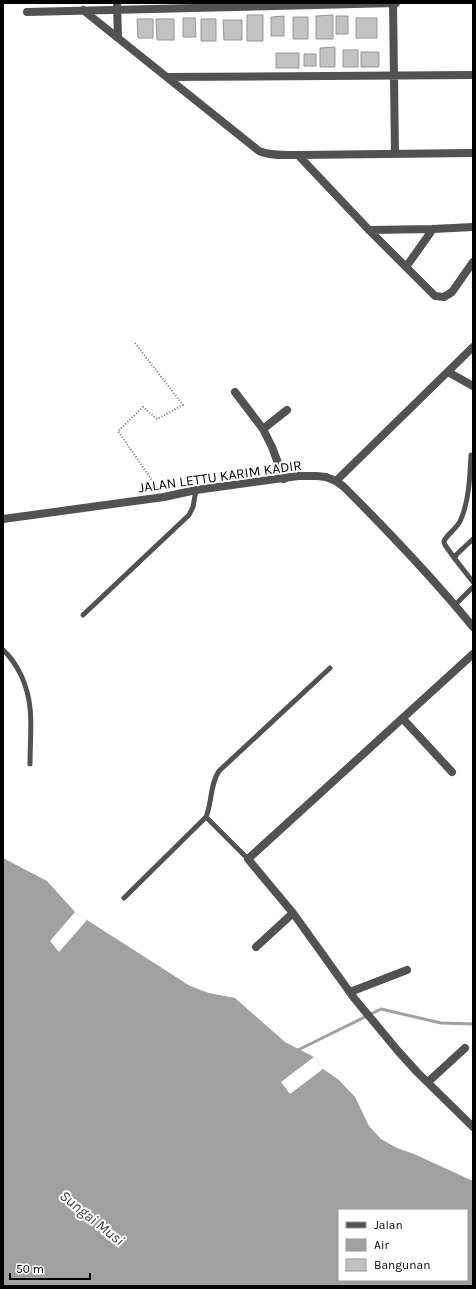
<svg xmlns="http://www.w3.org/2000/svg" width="476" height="1289" viewBox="0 0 476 1289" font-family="Karla,sans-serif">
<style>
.water{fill:#a0a0a0;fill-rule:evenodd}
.pier{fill:#fff}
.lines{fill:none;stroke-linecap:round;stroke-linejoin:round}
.stream{stroke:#a0a0a0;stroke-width:3}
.building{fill:#c2c2c2;stroke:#969696}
.path{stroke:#747474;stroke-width:2;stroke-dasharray:1 2;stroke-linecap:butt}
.service{stroke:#525252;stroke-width:5}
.minor{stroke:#525252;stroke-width:8}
.tertiary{stroke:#525252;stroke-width:8}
.labels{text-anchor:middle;stroke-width:4;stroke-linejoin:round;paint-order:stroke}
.street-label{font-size:14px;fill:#000;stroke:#fff}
.water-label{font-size:15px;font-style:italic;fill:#414141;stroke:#fff}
</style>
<rect width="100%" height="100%" fill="#fff"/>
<!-- water -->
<path class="water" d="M3,858L47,881L75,912L87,920L190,986L209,993L235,998L285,1042L314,1057L323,1069L339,1080L355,1097L369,1126L381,1139L397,1148L414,1154L473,1181V1286H3ZM339,1210H467V1280H339Z"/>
<!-- pier -->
<path class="pier" d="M75,912L87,920L59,952L50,941Z
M314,1057L323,1069L290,1094L281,1082Z"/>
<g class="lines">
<!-- stream -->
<path class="stream" d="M296,1051L381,1009L441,1023L473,1024"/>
</g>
<!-- building -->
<path class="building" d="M247,15H263V41H247Z
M333,15V39H316V16Z
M284,16V36H271V17Z
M336,16H348V34H336Z
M293,17H308V39H293Z
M183,18H195L196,37H183Z
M356,18H377V38H356Z
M137,19H153V38H138Z
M156,19H174V40H157Z
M201,19H216V41H201Z
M223,20H242V40H224Z
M335,47V67H320V48Z
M343,50H358V67H343Z
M361,52H379V67H361Z
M276,53H299V68H276Z
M304,54H316V66H304Z"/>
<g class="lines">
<!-- path -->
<path class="path" d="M135,343L183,405L157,419L143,407L118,431L158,489"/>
<!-- service -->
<path class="service" d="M473,539L456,555L455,559L473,582
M455,559L445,545L444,541C448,533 458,528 461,519C469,501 470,475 471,455
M455,605L473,587
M83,615L189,515L193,507L196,490
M3,650C11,657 16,665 21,675C35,705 30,731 30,764
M206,817C212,803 210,784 219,771L330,668
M124,898L206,817L248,859"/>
<!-- minor -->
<path class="minor" d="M117,3L118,38
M393,3L395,154
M83,10L259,151C271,156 285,155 298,155L473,153
M27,12L396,3
M167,77L473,75
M298,155L369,230L435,296L444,297L452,292L473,262
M369,230L433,229L473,227
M406,267L433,229
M448,372L473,386
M235,392L263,429L272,447L284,479
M263,429L287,410
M336,481L473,347
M473,654L248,859L293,913L354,998L398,1051L417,1072L473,1127
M403,719L452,772
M256,947L293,913
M350,992L407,970
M428,1082L465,1048"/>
<!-- tertiary -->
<path class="tertiary" d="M3,519L164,497L196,490L298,476H317L326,477L336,481L344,487C389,532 433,578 473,627"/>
</g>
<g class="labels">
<!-- street labels -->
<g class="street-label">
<text transform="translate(220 476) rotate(-8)" y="5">JALAN LETTU KARIM KADIR</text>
</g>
<!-- water labels -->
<g class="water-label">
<text transform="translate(92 1218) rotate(39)" y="5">Sungai Musi</text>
</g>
</g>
<!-- border -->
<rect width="476" height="1289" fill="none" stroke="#000000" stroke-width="8"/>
<!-- legend -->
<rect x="338" y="1209" width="130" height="72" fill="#ffffff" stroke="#999999"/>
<rect x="346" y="1222" width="20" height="6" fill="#525252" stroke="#999999"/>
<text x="374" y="1229" font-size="12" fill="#000000">Jalan</text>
<rect x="346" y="1239" width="20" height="12" fill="#a0a0a0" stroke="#999999"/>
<text x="374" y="1249" font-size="12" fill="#000000">Air</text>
<rect x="346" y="1259" width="20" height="12" fill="#c2c2c2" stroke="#999999"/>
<text x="374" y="1269" font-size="12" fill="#000000">Bangunan</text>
<!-- scale -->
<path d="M10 1273v6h80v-6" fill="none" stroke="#000000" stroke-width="2"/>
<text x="16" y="1273" font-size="12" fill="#000000" stroke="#ffffff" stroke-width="3" paint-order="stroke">50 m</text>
</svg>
